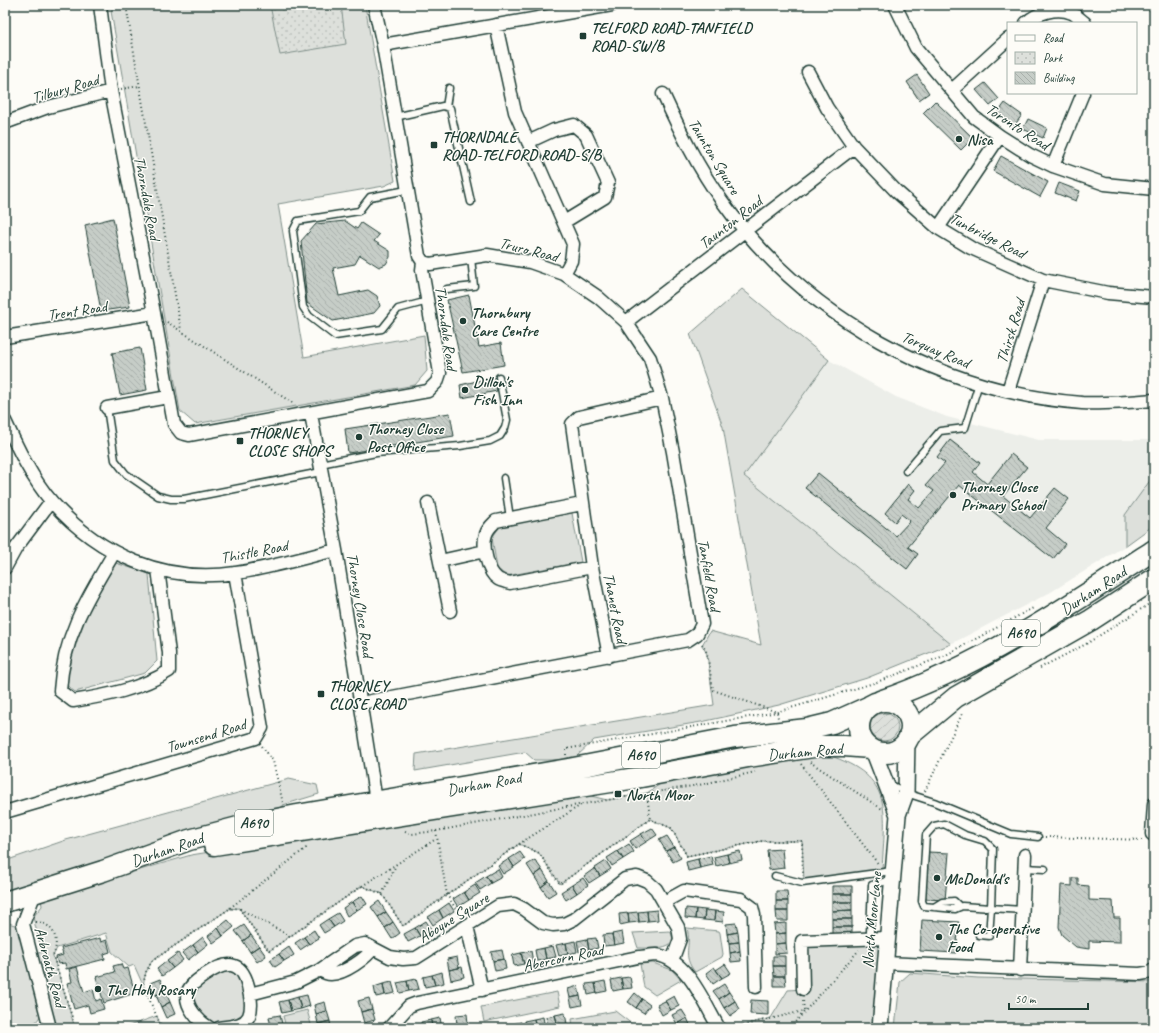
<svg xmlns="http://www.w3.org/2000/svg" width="1159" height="1033" viewBox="0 0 1159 1033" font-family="Caveat,sans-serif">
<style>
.built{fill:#eceee9}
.grass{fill:#dde0db;stroke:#7e8e88}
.park{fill:url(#park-dots);stroke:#7e8e88}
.garden{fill:url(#garden-furrows);stroke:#7e8e88}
.building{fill:url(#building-back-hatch);stroke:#1f3d34}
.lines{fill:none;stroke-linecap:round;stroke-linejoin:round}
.service-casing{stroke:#1f3d34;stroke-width:9}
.minor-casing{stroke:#1f3d34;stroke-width:15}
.tertiary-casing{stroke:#1f3d34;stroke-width:18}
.trunk-casing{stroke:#1f3d34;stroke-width:23}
.path{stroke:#1f3d34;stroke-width:2;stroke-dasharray:1 3;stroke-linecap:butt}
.service{stroke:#fdfcf7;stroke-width:6}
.minor{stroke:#fdfcf7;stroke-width:12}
.tertiary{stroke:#fdfcf7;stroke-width:15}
.trunk{stroke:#fdfcf7;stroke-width:20}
.poi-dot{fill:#1f3d34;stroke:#fdfcf7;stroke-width:1.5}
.labels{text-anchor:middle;stroke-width:3;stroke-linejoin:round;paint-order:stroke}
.shield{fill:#fdfcf7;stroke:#62766e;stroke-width:1}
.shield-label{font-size:15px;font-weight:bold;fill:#1f3d34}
.poi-label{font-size:16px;font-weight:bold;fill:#1f3d34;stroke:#fdfcf7;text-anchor:start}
.street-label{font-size:16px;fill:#1f3d34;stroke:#fdfcf7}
</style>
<defs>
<pattern id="park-dots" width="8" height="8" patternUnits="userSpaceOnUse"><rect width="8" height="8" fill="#dde0db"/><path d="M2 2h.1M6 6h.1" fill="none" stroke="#bdc1bd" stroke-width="1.8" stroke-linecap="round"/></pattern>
<pattern id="garden-furrows" width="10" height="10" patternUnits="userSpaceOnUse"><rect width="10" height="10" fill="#dde0db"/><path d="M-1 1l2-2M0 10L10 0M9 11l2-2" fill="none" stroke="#bdc1bd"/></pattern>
<pattern id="building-back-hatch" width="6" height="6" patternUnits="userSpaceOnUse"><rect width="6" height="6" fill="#c6cdc7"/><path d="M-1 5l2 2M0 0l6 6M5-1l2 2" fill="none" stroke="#aab1ac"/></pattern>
</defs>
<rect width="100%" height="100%" fill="#fdfcf7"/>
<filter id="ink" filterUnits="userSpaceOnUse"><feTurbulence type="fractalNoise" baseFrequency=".025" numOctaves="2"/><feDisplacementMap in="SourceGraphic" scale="8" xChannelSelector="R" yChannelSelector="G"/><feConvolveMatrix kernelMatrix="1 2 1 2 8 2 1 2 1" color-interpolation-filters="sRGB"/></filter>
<g filter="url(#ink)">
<!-- built -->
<path class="built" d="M829,360L896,397L947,417L1039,440H1151L1154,475L1125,515V546L1051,592L951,644L744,476Z"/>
<!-- grass -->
<path class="grass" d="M115,5H365L395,181L384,186L278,204L304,357L424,335L427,371L415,385L195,424L180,411L111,11Z
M742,289L829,360L744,476L951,644L867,678L779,705L701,722L594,740L576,757L557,760H534L525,752L415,771L416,754L714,705L707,654L702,645L710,631L761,645L723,427L690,334Z
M1154,475V525L1125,546V515Z
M572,513L581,562L506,576L497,568L492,538L500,526Z
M116,563L149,574L157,661L145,673L75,692L65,684L75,641L89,609Z
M828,755C895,777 885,811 882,870L804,881L802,841H762L687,856L671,828L650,819L560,884L539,853L519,844L403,926L382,894L362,886L269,951L239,908L229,909L152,961L146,972L143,985L134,965L129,967L112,952L106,933L57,948L53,956L75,1028H50L31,955L42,952L33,917L42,906L41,899L191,855L579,793L607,800L647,793L669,778Z
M289,779L317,785L319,794L283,805L285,811L5,894V861L66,840Z
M5,922L18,926L42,1012C35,1030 22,1028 5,1028Z
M687,928L719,931L720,933L723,954L722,957L695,972C681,955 692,946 687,928Z
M670,931C682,951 649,948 638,948L633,933Z
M887,938L880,1028H731L771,1018L788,990L803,989L802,941Z
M653,963L672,970L681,980L655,995L644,987L640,964Z
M222,970L233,971L238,974L248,1006L239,1020C231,1022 222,1026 214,1025C205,1024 190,1004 194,994C197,987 216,976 222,970Z
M910,973L978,978L1154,982V1028H895L900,982Z
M557,992L560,1006L484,1022L481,1007Z
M307,1010L312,1028H286L283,1016Z
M615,1011L637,1028H573L572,1019Z
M157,1016L160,1024L159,1028H123Z"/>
<!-- park -->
<path class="park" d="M270,5H341L346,44L280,55Z"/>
<!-- garden -->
<path class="garden" d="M870 727a14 14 0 1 1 28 0a14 14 0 1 1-28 0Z"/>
<!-- building -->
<path class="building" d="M917,75L929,93L919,100L907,82Z
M985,83L999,99L990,106L976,90Z
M935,101L973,138L961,150L923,113Z
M1005,103L1022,115L1014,126L997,114Z
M1028,119L1047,128L1043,138L1023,129Z
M1001,156L1048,182L1040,197L993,171Z
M1059,183L1080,191L1076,201L1055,193Z
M113,218L130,307L101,311L85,225Z
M345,221L357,229L361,223L379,235L374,241L390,251V257L386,264L379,267L360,255L355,264L333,268L339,296L368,290L377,296L380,306L374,313L333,321L307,303L301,241L316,224Z
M469,295L479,347L501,343L504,365L463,372L447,300Z
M140,348L147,390L120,395L112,353Z
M494,377L497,391L462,398L460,385Z
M450,413L454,436L348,453L345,429Z
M950,440L980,463L973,472L987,484L1011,454L1027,467L1003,496L1030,518L1055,488L1069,499L1046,528L1065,544L1053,559L959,485L908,547L918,554L907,569L805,488L818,473L896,536L910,521L901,514L895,522L885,513L908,484L915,490L908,499L919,508L934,491L926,485L945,463L937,457Z
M652,828L657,835L646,842L641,834Z
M641,834L646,842L635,849L630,841Z
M667,836L674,847L666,851L659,840Z
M629,844L634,852L623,859L618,851Z
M674,847L681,858L673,862L666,851Z
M782,849L784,868L769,870L767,850Z
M618,851L623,859L612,866L607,858Z
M740,851L742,860L729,863L727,854Z
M520,852L525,859L514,867L509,859Z
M928,852L949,853L945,900L925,899Z
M727,854L729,863L716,866L714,857Z
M711,856L713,865L700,868L698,859Z
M509,859L514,867L503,874L498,866Z
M698,859L700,868L688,871L686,862Z
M535,860L542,870L534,876L527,865Z
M606,861L611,869L600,876L595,868Z
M595,868L600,876L589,883L584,876Z
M498,869L502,877L491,883L486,876Z
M542,870L549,881L541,887L534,876Z
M486,876L491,883L480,890L475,883Z
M583,878L588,885L577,893L572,885Z
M1072,878H1078V885L1089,886V900L1113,901L1114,918H1120V942L1089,941V949L1076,947L1062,935L1059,927L1061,885L1072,886Z
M549,881L556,892L548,897L541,887Z
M475,885L480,893L469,900L464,892Z
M572,885L577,893L566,900L561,892Z
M832,886H852V894H832Z
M776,891H787L788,901H776Z
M464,892L469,900L458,907L453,899Z
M832,894H852V902H832Z
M362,896L367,904L357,910L352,902Z
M379,901L386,912L378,917L371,907Z
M776,901H788V911H776Z
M352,902L357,910L347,916L343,908Z
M832,902H852V910L832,911Z
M449,903L454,911L443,918L439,910Z
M686,908L696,909L695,919L685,918Z
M696,909L705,910L704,920L695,919Z
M439,910L443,918L433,925L428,917Z
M657,910L658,920L648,921L647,911Z
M705,910L715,911L714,921L704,920Z
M852,910V919H832V911Z
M647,911L648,921L639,922L638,912Z
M715,911L724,912L723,922L714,921Z
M776,911H788V921H777Z
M386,912L393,922L385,928L378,917Z
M638,912L639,922L629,923L628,913Z
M338,913L343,921L334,927L328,919Z
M628,913L629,923L620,925L619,914Z
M328,919L334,927L324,933L319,925Z
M832,919H852V927H832Z
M228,920L234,927L223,936L218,928Z
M922,920L959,922L956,953L920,951Z
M426,921L431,929L420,936L415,928Z
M393,922L400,933L392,939L385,928Z
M736,923L738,932L727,934L726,924Z
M786,923V933L775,934L774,924Z
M244,925L251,935L243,941L235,931Z
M832,927H852V935L832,936Z
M218,928L223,936L213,943L208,936Z
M415,928L420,936L408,942L404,934Z
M314,930L319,938L309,944L304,937Z
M622,932L624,943L614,945L612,934Z
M738,932L739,942L729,943L727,934Z
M786,933V943L775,944V934Z
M612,934L614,945L604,946L603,935Z
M251,935L259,946L250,952L243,941Z
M203,937L208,944L198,952L193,945Z
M304,937L309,944L300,950L295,943Z
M100,938L101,942L107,940L110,952L104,954L105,959L66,969L65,963L58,964L56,957L63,955L61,948Z
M596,938L598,948L589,950L587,939Z
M587,939L589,950L579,952L577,941Z
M575,941L577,952L568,954L566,943Z
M739,942L740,951L730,953L729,943Z
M566,943L568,954L559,956L556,945Z
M786,943L787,953L775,954V944Z
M193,945L198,952L188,960L182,953Z
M259,946L266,956L257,962L250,952Z
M553,946L556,957L546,959L544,948Z
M289,947L294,955L284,961L279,954Z
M544,948L546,959L537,961L535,950Z
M502,950L504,959L493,961L491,952Z
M531,951L533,962L524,964L521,953Z
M740,951L741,961L731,962L730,953Z
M178,953L183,960L173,968L167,961Z
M521,953L524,964L514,966L512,955Z
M279,954L284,961L275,967L270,960Z
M773,956H785V966H773Z
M457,957L459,968L449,970L447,959Z
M504,959L506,969L495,971L493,961Z
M167,961L173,968L162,976L157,969Z
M121,964L123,969L128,968L135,993L104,1003L96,977L115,972L113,966Z
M725,964L731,973L722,978L716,970Z
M773,966H785V976H774Z
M77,967L84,992L93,989L96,1001L101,999L104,1009L90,1013L88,1005L74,1009L67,983L72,982L69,969Z
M462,967L464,977L451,980L449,970Z
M714,967L722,978L713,984L706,973Z
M442,972L444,983L435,985L432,975Z
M432,975L435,985L425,987L423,977Z
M774,976H785L786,986H774Z
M630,977L632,988L623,989L621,978Z
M621,978L623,989L613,991L611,980Z
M160,979L165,991L156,995L150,983Z
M416,979L419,989L409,991L407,981Z
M407,981L409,991L400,993L397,983Z
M605,981L607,991L597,993L595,983Z
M392,982L395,993L385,995L383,984Z
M595,983L597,993L588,995L586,984Z
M383,984L385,995L376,997L374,987Z
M724,984L729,992L719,999L713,991Z
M578,986L580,996L570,998L568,989Z
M165,991L170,1002L161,1007L156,995Z
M729,992L735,1001L724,1008L719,999Z
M635,993L642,999L636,1008L628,1002Z
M307,995L310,1006L301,1009L298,997Z
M580,996L582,1005L572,1007L570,998Z
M674,996L679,1006L671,1010L665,1001Z
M298,997L301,1009L291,1011L288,1000Z
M369,998L372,1009L361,1012L358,1001Z
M642,999L650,1005L644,1013L636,1008Z
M288,1000L291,1011L282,1013L279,1002Z
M751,1000L768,1001V1015L750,1014Z
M665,1001L671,1010L662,1015L657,1005Z
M735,1001L740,1009L730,1016L724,1008Z
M170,1002L175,1014L166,1018L161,1007Z
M325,1002L327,1011L316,1014L314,1005Z
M372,1009L375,1020L364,1023L361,1012Z
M682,1010L687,1018L677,1024L672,1015Z
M327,1011L330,1021L318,1024L316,1014Z
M565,1013L567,1024L558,1026L555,1015Z
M467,1014L468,1023L457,1025L456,1015Z
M280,1015L282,1024L271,1027L269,1017Z
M555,1015L558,1026L548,1028L546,1017Z
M543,1017L545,1028H536L534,1019Z
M440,1018L442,1028H432L431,1020Z
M687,1018L691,1027L680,1028L677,1024Z
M534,1019L536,1028H526L524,1021Z
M431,1020L432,1028H422L421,1022Z
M330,1021L331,1028H319L318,1024Z
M521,1022L522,1028H513L512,1024Z
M468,1023L469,1028H458L457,1025Z
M186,1024L188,1028H177Z
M282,1024L283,1028H271V1027Z
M512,1024L513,1028H503L502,1026Z"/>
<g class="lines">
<defs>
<path id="service" d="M446,107L449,88
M395,117L443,106L450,108L471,202
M407,190L370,197L359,211L298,221L293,231L303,307L309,316L335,336L382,329L398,309L428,301
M447,289L474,286L471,258
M107,408L115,460L126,474L158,496L171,499H184L321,472
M320,464L376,453L460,446L490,441L500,436L505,428L507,420L499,377
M906,471L940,431L965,428L979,383
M504,478L510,518
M888,783L906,793L934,802L1011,834L1038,837
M944,824L965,835L985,841L993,849L991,908L962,906L955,909L924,906L922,901L926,835L934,826Z
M1024,868L1045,869
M775,876L802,883L892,871
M934,907L942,902L954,901L960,907
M870,932L872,885L891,880
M979,935L989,936L991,908L1023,910"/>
<path id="minor" d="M100,5L111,91L154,313L174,424L181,433L189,435L428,391L437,382L440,373L422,270L423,262L419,256L383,45L374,5
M895,5L916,48L974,117L1000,136L1030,155L1053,166L1105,184L1154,189
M1026,23C1037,13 1057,6 1072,13C1076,15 1081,20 1085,23
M496,25L515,112L573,244L571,261L564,274
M383,45L612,5
M808,72L827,108L854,147L896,191L938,228L971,248L1043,280L1108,293L1154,297
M952,90L1008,39
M663,94C680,131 698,168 722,201C804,317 941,392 1082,403C1106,404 1130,402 1154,400
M5,123L48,107L111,91
M528,142L554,130L574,125L586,135L608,183L605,197L564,222
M1053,166L1083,93
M938,228L1000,136
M626,322L854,147
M5,337L154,313
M1008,391L1043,280
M107,408L168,397
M311,414L336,550L376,801
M5,421C18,449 32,479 52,502C99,555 165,584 236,573C269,568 303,558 336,550
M428,503L450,611
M582,504L496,521C492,525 488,528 486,534C482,545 487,572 498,579C501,581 507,582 510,583L592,567
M114,553C87,598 63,637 60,691L73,701C105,696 141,689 169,671V653L158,569
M440,561L485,551
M5,568L16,548L51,501
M609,656L592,567L572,424L579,417L662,398
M361,703L688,640L697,634L702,624L673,452L662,398L650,358L626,322L598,297L564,274L530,262L487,255L430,264L423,262
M5,812L256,738L262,728L235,573
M1152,834L1154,804
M35,893L23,924L50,1028
M664,902L684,891L741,899L752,907L754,915L756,987
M467,926L482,990
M885,963L1140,974L1152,972L1154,969
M320,970C323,972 327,974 331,974C344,974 367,958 373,948
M1020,970L1025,855
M803,989L802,941L887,938
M250,994L296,982L320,970L355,946L365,944L390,957L403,959L416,958L498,906L514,904L524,909L543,923L553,925L564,924L574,919L625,879L637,877L647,881L656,889L678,927L680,939L672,961
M210,1028C199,1022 183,1005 188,991C191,984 199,979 205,975C225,961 241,959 248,986C250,996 253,1006 249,1016C243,1027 230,1026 219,1028
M389,1028L409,1006L417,1003L638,957C644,957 651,955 656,955C687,958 705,1005 719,1028"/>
<path id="tertiary" d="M873,750L898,815
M880,1028L898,815L906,793L907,739"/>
<path id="trunk" d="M880,701C977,668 1069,606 1154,550
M859 727a26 26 0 1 1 52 0a26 26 0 1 1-52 0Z
M909,736L956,697L1091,620L1154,579
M214,845L636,778L748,757L820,746H844L870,748
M5,902L103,871L189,840L242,826L297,815L568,769L735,737L807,729L832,723L868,707"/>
</defs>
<!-- service casing -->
<use href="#service" class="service-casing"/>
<!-- minor casing -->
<use href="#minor" class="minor-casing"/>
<!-- tertiary casing -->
<use href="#tertiary" class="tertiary-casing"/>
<!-- trunk casing -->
<use href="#trunk" class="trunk-casing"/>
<!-- path -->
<path class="path" d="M132,5L127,11L181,330
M121,89L140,86
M167,322L294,404
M702,644L707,653L713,690L777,712L778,718
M1040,668L1086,644L1154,601
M262,746L273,761L283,803
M566,755V749L777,712L811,702L877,682L946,655L1033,608
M810,762L882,809
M801,764L879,865
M925,791L963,712
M647,793L650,819
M405,831L412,834L436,831L583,804L699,785L755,772
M436,831L447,895L461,917
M1045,837L1143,840
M519,844L581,805
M362,886L436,839
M382,894L396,865
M230,908L306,848L305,845
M240,909L290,936
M36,922C54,923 60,941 53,956L73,1020
M159,1028L160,1024L143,985L146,972L152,961L229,909L239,908L269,951L362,886L382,894L403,926L519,844L539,853L560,884L650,819L671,828L687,856L762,841H802L803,876
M731,1028L804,1011L803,1000
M790,1028L859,950"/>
<!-- service -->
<use href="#service" class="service"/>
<!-- minor -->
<use href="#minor" class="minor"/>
<!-- tertiary -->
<use href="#tertiary" class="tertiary"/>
<!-- trunk -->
<use href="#trunk" class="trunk"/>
</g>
</g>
<!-- markers -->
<g class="poi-dot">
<rect x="579" y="32" width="8" height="8" rx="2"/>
<circle cx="959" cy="139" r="4"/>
<rect x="430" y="141" width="8" height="8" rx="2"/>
<circle cx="463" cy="321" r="4"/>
<circle cx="465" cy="390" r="4"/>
<circle cx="359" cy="437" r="4"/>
<rect x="236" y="437" width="8" height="8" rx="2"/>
<circle cx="953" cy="495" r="4"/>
<rect x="317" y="690" width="8" height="8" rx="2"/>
<rect x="614" y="790" width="8" height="8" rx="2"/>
<circle cx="937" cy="878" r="4"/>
<circle cx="939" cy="937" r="4"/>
<circle cx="98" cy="989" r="4"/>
</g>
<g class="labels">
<!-- shield labels -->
<g class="shield">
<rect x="1002" y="620" width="38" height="26" rx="3"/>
<rect x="622" y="742" width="38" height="26" rx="3"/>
<rect x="235" y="810" width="38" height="26" rx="3"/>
</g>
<g class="shield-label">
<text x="1021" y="638">A690</text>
<text x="641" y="760">A690</text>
<text x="254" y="828">A690</text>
</g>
<!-- poi labels -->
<g class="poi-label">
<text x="591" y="33">TELFORD ROAD-TANFIELD<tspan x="591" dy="18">ROAD-SW/B</tspan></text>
<text x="442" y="142">THORNDALE<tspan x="442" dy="18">ROAD-TELFORD ROAD-S/B</tspan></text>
<text x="967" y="145">Nisa</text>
<text x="471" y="318">Thornbury<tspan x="471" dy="18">Care Centre</tspan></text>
<text x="473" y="387">Dillon's<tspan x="473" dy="18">Fish Inn</tspan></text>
<text x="367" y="434">Thorney Close<tspan x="367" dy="18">Post Office</tspan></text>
<text x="248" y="438">THORNEY<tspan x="248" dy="18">CLOSE SHOPS</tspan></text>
<text x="961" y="492">Thorney Close<tspan x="961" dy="18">Primary School</tspan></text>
<text x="329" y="691">THORNEY<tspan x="329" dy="18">CLOSE ROAD</tspan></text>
<text x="626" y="800">North Moor</text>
<text x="945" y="884">McDonald's</text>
<text x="947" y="934">The Co-operative<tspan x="947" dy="18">Food</tspan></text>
<text x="106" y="995">The Holy Rosary</text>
</g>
<!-- street labels -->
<g class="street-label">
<text transform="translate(65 88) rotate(-16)" y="6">Tilbury Road</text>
<text transform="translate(1018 126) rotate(33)" y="6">Toronto Road</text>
<text transform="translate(715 156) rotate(59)" y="6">Taunton Square</text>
<text transform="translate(148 198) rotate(79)" y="6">Thorndale Road</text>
<text transform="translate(730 222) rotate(-38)" y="6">Taunton Road</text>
<text transform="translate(988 235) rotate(27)" y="6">Tunbridge Road</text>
<text transform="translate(529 249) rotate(14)" y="6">Truro Road</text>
<text transform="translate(77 310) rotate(-9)" y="6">Trent Road</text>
<text transform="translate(447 328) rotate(82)" y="6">Thorndale Road</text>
<text transform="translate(1010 331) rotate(-73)" y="6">Thirsk Road</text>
<text transform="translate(936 349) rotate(23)" y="6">Torquay Road</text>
<text transform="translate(254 551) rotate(-11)" y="6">Thistle Road</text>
<text transform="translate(710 575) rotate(80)" y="6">Tanfield Road</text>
<text transform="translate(1093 590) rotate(-33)" y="6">Durham Road</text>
<text transform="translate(361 605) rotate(81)" y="6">Thorney Close Road</text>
<text transform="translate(616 608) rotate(79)" y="6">Thanet Road</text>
<text transform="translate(206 735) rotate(-17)" y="6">Townsend Road</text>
<text transform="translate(805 751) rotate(-5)" y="6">Durham Road</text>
<text transform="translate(484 783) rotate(-10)" y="6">Durham Road</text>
<text transform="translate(167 849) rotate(-19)" y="6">Durham Road</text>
<text transform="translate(453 917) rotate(-32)" y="6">Aboyne Square</text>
<text transform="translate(871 920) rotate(-85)" y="6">North Moor Lane</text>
<text transform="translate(563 957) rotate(-12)" y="6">Abercorn Road</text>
<text transform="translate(51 967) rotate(75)" y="6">Arbroath Road</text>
</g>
</g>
<!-- margin -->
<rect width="1159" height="1033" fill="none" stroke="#fdfcf7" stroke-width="20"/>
<rect x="10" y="10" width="1139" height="1013" fill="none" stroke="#1f3d34" stroke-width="1.5" filter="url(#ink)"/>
<!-- legend -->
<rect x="1007" y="22" width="130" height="72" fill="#fdfcf7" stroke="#a4b0a9"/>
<rect x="1015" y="35" width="20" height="6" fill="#fdfcf7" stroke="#a4b0a9"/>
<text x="1043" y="42" font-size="12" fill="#1f3d34">Road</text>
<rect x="1015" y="52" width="20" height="12" fill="url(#park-dots)" stroke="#a4b0a9"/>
<text x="1043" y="62" font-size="12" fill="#1f3d34">Park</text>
<rect x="1015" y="72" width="20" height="12" fill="url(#building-back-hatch)" stroke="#a4b0a9"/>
<text x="1043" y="82" font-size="12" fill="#1f3d34">Building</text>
<!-- scale -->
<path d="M1009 1003v6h79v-6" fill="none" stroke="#1f3d34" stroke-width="2"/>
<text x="1015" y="1003" font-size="12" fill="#1f3d34" stroke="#fdfcf7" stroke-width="3" paint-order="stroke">50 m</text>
</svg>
